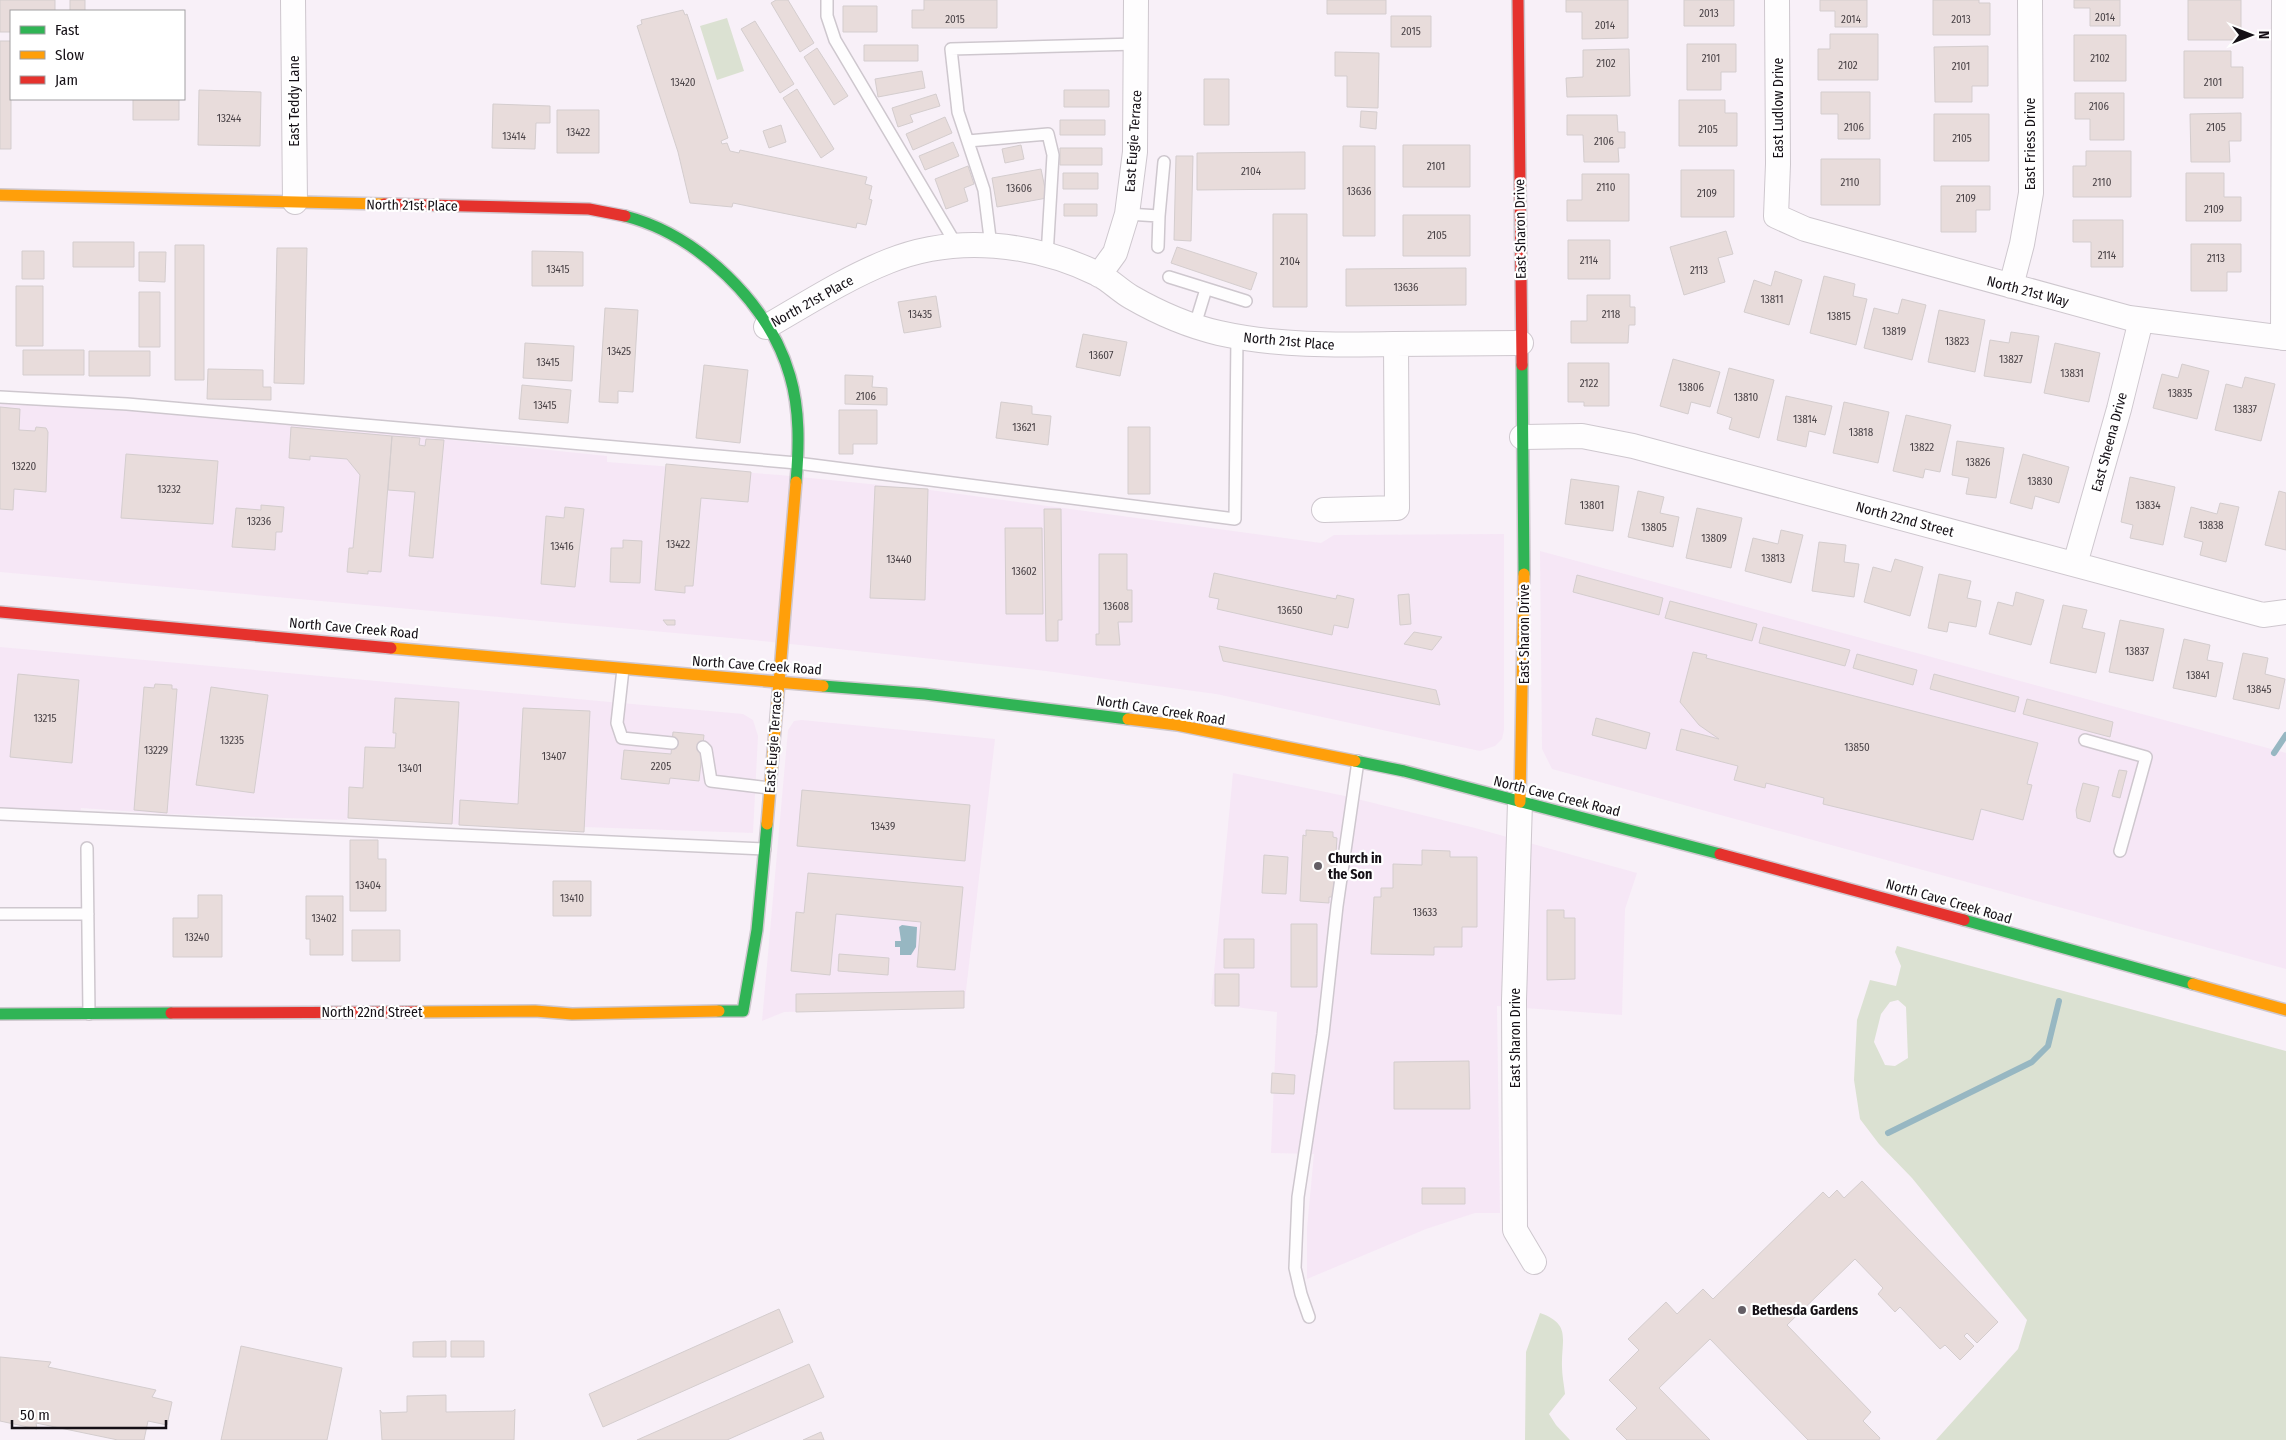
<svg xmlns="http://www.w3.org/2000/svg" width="2286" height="1440" viewBox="0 0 2286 1440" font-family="'Fira Sans Condensed',sans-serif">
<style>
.built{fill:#f6e7f6}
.green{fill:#dbe1d2;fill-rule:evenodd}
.water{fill:#97b7c2}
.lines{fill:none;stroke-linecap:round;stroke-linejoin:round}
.stream{stroke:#97b7c2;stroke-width:6}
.building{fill:#e8dcdb;stroke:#d4cdce}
.lane-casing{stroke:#cec7ce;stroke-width:14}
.street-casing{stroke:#cec7ce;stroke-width:26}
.fast-casing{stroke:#cec7ce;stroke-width:14}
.slow-casing{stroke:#cec7ce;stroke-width:14}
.jam-casing{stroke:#cec7ce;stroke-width:14}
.lane{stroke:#fefdfe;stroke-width:11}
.street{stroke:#fefdfe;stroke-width:24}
.fast{stroke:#30b455;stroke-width:11}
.slow{stroke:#ff9f0a;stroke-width:11}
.jam{stroke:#e5322d;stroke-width:11}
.poi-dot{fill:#645e65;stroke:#fff;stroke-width:2}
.labels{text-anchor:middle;stroke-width:4.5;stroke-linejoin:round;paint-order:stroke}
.number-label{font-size:11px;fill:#4a4347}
.street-label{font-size:14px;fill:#151016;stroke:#fff}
.poi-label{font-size:14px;font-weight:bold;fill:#151016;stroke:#fff;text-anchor:start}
</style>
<rect width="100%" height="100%" fill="#f8f0f8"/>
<!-- built -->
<path class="built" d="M0,402L131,411L395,434L607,456V462L780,475L930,490L1321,543L1334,535L1504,534V730L1502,739L1495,746L1480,751L1216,694L1046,671L753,640L0,572Z
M1540,551L2286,753V969L1552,769L1542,749Z
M0,647L743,714L753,720L758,736L753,833L584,827L517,826V828L348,818L347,820L166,814L81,808L80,812L0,808Z
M802,720L995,739L964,1008L784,1012L762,1021L788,730L794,721Z
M1233,773L1345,796L1475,828L1637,873L1625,909L1622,1015L1497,1006L1500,1213H1475L1426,1229L1307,1279V1228L1314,1154L1271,1153L1277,1012L1211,1004Z"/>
<!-- green -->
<path class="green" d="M727,18L744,71L717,80L700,26Z
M1897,946L2286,1051V1440H1936L2018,1349L2027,1320L1912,1178L1879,1144L1860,1119L1854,1080L1857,1020L1870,980L1896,986L1901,966L1895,952ZM1898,1000L1906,1007L1908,1058L1895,1066L1885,1065L1874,1042L1881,1014L1890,1002Z
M1540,1313C1572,1324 1561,1340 1562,1367C1562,1375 1564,1385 1565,1394L1549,1414L1556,1425L1570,1440H1525L1526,1352Z"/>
<!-- water -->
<path class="water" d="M902,925L917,927L916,947L911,955H900V947H895V941H901L899,927Z"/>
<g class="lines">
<!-- stream -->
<path class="stream" d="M2274,753L2286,735
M1888,1133L2032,1062L2048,1046L2059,1001"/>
</g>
<!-- building -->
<path class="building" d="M0,0H55V11H11V32H0Z
M70,0H85V11H70Z
M776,0H788L814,43L800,52L771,3Z
M924,0H997V28H912V10H924Z
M1327,0H1386V14H1327Z
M1566,0H1628V38L1582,39V12H1566Z
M1684,0H1734V26H1684Z
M1820,0H1867V27H1835V11H1820Z
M1933,0H1979V3H1990V35H1933Z
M2074,0H2120V26H2090V8H2074Z
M2188,0H2241V40H2188Z
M843,6H877V32H843Z
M683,10L685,15L687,14L728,138L721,141L722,144L727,143L730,151L739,153L740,150L867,177L865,184L872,186L869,199L872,200L866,225L857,223L856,228L733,203L732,207L690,203L678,152L637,26L642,24L641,20Z
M1391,16H1431V47H1391Z
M755,21L794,84L780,93L741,29Z
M1830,34H1878V80H1818V49H1830Z
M2074,35H2126V81H2074Z
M0,41H11V149H0Z
M1687,44H1736V72H1721V90H1687Z
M864,45H918V61H864Z
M1988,46V86H1972V102H1935L1934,47Z
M817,48L848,96L834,105L804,57Z
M1629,49L1630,96L1567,97L1566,78L1583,77V50Z
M2184,51H2231V67H2243V98H2184Z
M1335,52L1379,53L1378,108L1347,107V76H1335Z
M922,71L925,88L878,97L875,79Z
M1204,79H1229V125H1204Z
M797,89L834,149L821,158L783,98Z
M199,90L261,92L260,146L198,145Z
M1064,90H1109V107H1064Z
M1821,92H1870V139H1838V114H1821Z
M2075,93H2124V140H2090V119H2075Z
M936,94L940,106L910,115L913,122L898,127L892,108Z
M133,99H179V120H133Z
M1679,100H1725V113H1737V146H1679Z
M493,104L550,106V123H536L535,149L492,148Z
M557,110H599V153H557Z
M1361,111L1377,112L1376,129L1360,127Z
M2241,113V141H2229L2230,162H2191L2190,114Z
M1934,114H1989V161H1934Z
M1567,115H1617L1618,132H1625V148H1618L1619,162H1584L1583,135H1567Z
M945,117L952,133L913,150L906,134Z
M1060,120H1105V135H1060Z
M781,125L786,142L769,148L763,131Z
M953,142L959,156L925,170L919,156Z
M1021,145L1024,159L1005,163L1002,149Z
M1403,145H1470V187H1403Z
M1343,146H1375V236H1343Z
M1060,148H1102V165H1060Z
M2086,151H2131V197H2073V166H2086Z
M1305,152V189L1197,190V153Z
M1176,156H1193L1191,241L1174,240Z
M1821,159H1880V205H1821Z
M968,166L974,184L964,188L968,201L946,209L935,179Z
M1041,169L1047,198L997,207L992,178Z
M1681,170H1734V217H1681Z
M1063,173H1098V189H1063Z
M2186,173H2224V197H2241V221H2186Z
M1582,174H1629V221H1567V200H1582Z
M1941,186H1990V210H1976V232H1941Z
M1064,204H1097V216H1064Z
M1273,214H1307V307H1273Z
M1403,215H1470V256H1403Z
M2073,220H2123V267H2091V242H2073Z
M1726,231L1733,254L1718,258L1725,282L1684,295L1670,247Z
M1568,240H1610V279H1568Z
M73,242H134V267H73Z
M2191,244H2241V272H2227V291H2191Z
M175,245H204V380H175Z
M1177,247L1257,273L1251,290L1171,263Z
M277,248H307L304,384L274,383Z
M22,251H44V279H22Z
M532,251L583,252V286H532Z
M139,252H166L165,282L139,281Z
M1466,268V305L1346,306V269Z
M1775,271L1802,280L1789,325L1744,312L1754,280L1771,286Z
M1824,276L1855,284L1853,296L1867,299L1856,345L1810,333Z
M16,286H43V346H16Z
M139,292H160V347H139Z
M1587,295H1630V307H1635V325H1629L1628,343H1571V321H1587Z
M936,296L941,327L904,333L898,302Z
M1902,299L1926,305L1912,360L1864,348L1874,308L1898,314Z
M605,308L638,310L633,392L618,391V403L599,402Z
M1939,310L1985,320L1975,372L1928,362Z
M2011,332L2039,336L2031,383L1984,376L1990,340L2009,343Z
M1083,334L1127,342L1120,376L1076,367Z
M525,343L574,346L572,381L523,378Z
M2055,343L2100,353L2089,402L2044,393Z
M23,350H84V375H23Z
M89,351H150V376H89Z
M1673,359L1720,372L1710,407L1691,402L1688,414L1660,406Z
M1568,363H1609V406H1584V402H1568Z
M2182,364L2209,371L2197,419L2153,408L2162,374L2178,378Z
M704,365L748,370L740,443L696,438Z
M1729,368L1774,380L1759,438L1729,429L1732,418L1717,413Z
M208,369L263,370V387H271V400L207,399Z
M845,375L873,376L872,387L887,388V405L845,404Z
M2245,377L2275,384L2261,441L2215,430L2226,384L2242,388Z
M522,385L571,390L568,423L519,419Z
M1786,396L1832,406L1825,435L1809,431L1806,447L1777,440Z
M1001,402L1032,406V414L1051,416L1048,445L996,438Z
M1844,402L1889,412L1878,463L1833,453Z
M0,407L20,409L19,430L35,431L36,427L46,428L48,432L46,492L14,489L13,510L0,509Z
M839,410H877V444H853V454H839Z
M1906,415L1951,425L1940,472L1925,469L1923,478L1893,471Z
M291,427L392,436L381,572L368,571V574L347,572L349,548H353L360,475L347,459L310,456V460L289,458Z
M1128,427H1150V494H1128Z
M392,436L420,438L419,445L425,446L426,439L444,440L433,558L409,556L415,492L388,490Z
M1957,441L2004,448L1996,498L1966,494L1969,478L1952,475Z
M126,454L218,461L213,524L121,518Z
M2023,454L2069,467L2059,503L2035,496L2032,509L2010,503Z
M666,464L751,472L748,502L701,498L693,586H685V593L655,590Z
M2130,477L2175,487L2163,545L2130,538L2133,525L2121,522Z
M1571,479L1619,486L1613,531L1565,524Z
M875,486L928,489L925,600L870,598Z
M1638,491L1664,497L1660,513L1679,517L1673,547L1628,537Z
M2279,491L2286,493V550L2265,545Z
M2220,503L2239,507L2226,562L2200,555L2203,542L2184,537L2191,507L2217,514Z
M261,505L284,507L282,532H276L275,550L232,547L236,508L261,510Z
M565,507L584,509L575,587L541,584L546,516L564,518Z
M1697,508L1742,518L1731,568L1686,558Z
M1044,509H1061L1062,620H1058V641H1046Z
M1005,528H1042L1043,614H1006Z
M1781,530L1803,535L1791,583L1745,571L1753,538L1778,544Z
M623,540L642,541L640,583L610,582L611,548H623Z
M1819,542L1846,545L1844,562L1859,564L1854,597L1812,591Z
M1099,554H1127V590H1132V622H1118L1120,645H1096V634H1099Z
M1895,559L1923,567L1910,616L1864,602L1873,567L1891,572Z
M1214,573L1336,599L1337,595L1354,599L1348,628L1334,625L1332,635L1217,609L1219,599L1209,597Z
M1939,574L1971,581L1967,598L1981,601L1976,627L1949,622L1947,632L1928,628Z
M1577,575L1663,598L1659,615L1573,592Z
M2016,592L2044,600L2031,645L1989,634L1998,602L2013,606Z
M1409,594L1411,624L1400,625L1398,595Z
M1670,601L1757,624L1752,641L1665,618Z
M2063,605L2087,610L2082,628L2105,633L2096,673L2050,663Z
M663,620H675V625H667Z
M2120,620L2164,629L2153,681L2109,672Z
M1763,627L1850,650L1845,666L1759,643Z
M1414,632L1442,637L1432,650L1404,644Z
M2184,639L2210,645L2207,660L2223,663L2216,697L2173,688Z
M1219,646L1436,690L1440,705L1223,661Z
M1693,652L1707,655L1706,658L2038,743L2027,784L2032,785L2023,820L1981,809L1973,840L1823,804L1824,798L1766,783L1765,788L1734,780L1738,766L1676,750L1681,729L1719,739L1699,725L1680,702Z
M2243,653L2268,658L2265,674L2285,679L2279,709L2233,699Z
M1857,654L1917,670L1913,685L1853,668Z
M18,674L79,680L72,763L10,757Z
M1934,674L2019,697L2015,712L1930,689Z
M155,684L172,685V689H177L167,813L134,810L144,687L154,688Z
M211,687L268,695L254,793L196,785Z
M395,698L459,702L452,824L348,818L349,787L363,788L365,747L395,748L396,733H393Z
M2027,699L2113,722L2110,737L2023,714Z
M523,708L590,711L584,832L459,825L460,800L518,804Z
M1596,718L1650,733L1646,749L1592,735Z
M673,732L704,735L699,781L670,778L669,784L621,779L624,750L671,754Z
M2119,770L2127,771L2120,798L2112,796Z
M2083,783L2099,787L2090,822L2077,818L2076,810Z
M802,790L970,805L965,861L797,846Z
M1306,830L1333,832V837L1337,838L1333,897H1329V903L1300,901L1303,835L1306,836Z
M350,840H378V859H386V911H350Z
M1422,850L1450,851V857H1477V927H1462V947H1434V955L1371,954L1374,897H1381V888H1393V864L1422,865Z
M1264,855L1288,857L1286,894L1262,893Z
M808,873L963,887L955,970L917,967L921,922L836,914L830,975L791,971L796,912L804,913Z
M553,881H591V916H553Z
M198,895H222V957H173V918H198Z
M306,896H343V955H310V939H306Z
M1547,910H1564V918H1575V979L1547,980Z
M1291,924H1317V987H1291Z
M352,930H400V961H352Z
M1224,939H1254V968H1224Z
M839,954L889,958L888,975L838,971Z
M1215,974H1239V1006H1215Z
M964,991V1008L796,1012V994Z
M1469,1061L1470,1109H1394V1062Z
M1272,1073L1295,1075L1294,1094L1271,1093Z
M1862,1181L1998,1322L1977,1343L1967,1333L1964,1336L1974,1346L1960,1360L1945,1345L1940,1349L1900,1307L1895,1312L1878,1294L1883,1288L1855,1259L1787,1325L1871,1412L1863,1421L1880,1438L1879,1440H1808L1710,1339L1659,1388L1710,1440H1627L1616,1429L1637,1408L1609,1380L1639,1350L1628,1339L1666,1302L1677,1314L1703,1289L1713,1299L1823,1192L1829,1198L1837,1190L1844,1198Z
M1422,1188H1465V1204H1422Z
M779,1309L793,1342L603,1427L589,1394Z
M446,1341V1357H413V1342Z
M451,1341H484V1357H451Z
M241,1346L342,1368L327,1440H221Z
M0,1357L51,1362L48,1367L156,1390L152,1397L172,1402L167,1425L148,1421L144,1440H118L36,1423L37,1429L0,1421Z
M809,1364L824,1397L727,1440H637Z
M446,1395V1412L513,1411L515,1409L514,1440H382L380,1410L382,1413L407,1412V1396Z
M821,1432L824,1440H803Z"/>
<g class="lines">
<defs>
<path id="lane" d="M827,0V16L835,40L957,246
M968,141L1048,134L1053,155L1047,256
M1127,214L1159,216L1158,247
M1159,216L1164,162
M991,246L984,190L958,112L951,49L1136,44
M1169,277L1246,301
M1195,325L1206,289
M0,397L127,404L797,463L1235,519L1237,336
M623,669L617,723L622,738L672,743
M2085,740L2146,757L2120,851
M703,747L706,750L711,781L769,788
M0,814L765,849
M87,848L89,1014
M0,914H88
M1309,1317L1301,1294L1295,1268L1298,1197L1323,1034L1337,906L1358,761"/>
<path id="street" d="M293,0L295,202
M1777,0L1778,164L1776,216L1805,229L2129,318L2286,338
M1099,275L1115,253L1127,214L1135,152L1136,0
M2011,286L2022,244L2031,193L2030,0
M766,327C806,304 846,278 889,261C956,234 1034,243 1098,274C1110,280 1119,290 1131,297C1157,312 1189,326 1219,333C1277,346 1335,345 1394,344C1436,344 1479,343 1521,343
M2283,338L2284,0
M1522,437L1582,436L1633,446L2263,615L2286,612
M1324,510L1397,508L1396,344
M2075,564L2119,409L2141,320
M1520,802L1514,1000L1515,1230L1534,1262"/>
<path id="fast" d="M625,216C698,235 769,303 790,376C800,410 799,447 796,482
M1522,365L1524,574
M823,686L925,694L1128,719
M1355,761L1404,771L1720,854
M1964,920L2193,984
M719,1011H743L757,930L767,824
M0,1014L171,1013"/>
<path id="slow" d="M0,195L384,204
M391,648L823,686
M1128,719L1177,725L1355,761
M1520,802L1524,574
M767,824L796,482
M2193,984L2286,1010
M416,1012L535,1011L572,1014L719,1011"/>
<path id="jam" d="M1518,0L1522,365
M384,204L589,209L625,216
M0,612L391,648
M1720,854L1964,920
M171,1013L416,1012"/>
</defs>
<!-- lane casing -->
<use href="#lane" class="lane-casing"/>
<!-- street casing -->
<use href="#street" class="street-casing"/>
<!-- fast casing -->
<use href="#fast" class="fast-casing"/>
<!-- slow casing -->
<use href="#slow" class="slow-casing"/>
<!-- jam casing -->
<use href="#jam" class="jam-casing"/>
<!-- lane -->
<use href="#lane" class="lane"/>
<!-- street -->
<use href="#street" class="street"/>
<!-- fast -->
<use href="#fast" class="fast"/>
<!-- slow -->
<use href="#slow" class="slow"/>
<!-- jam -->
<use href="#jam" class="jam"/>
</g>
<!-- markers -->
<g class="poi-dot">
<circle cx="1318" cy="866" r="5"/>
<circle cx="1742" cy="1310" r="5"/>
</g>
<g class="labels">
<!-- number labels -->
<g class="number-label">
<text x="1709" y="17">2013</text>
<text x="2105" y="21">2014</text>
<text x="955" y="23">2015</text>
<text x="1851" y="23">2014</text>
<text x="1961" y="23">2013</text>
<text x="1605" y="29">2014</text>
<text x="1411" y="35">2015</text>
<text x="1711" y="62">2101</text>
<text x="2100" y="62">2102</text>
<text x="1606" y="67">2102</text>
<text x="1848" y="69">2102</text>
<text x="1961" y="70">2101</text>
<text x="683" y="86">13420</text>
<text x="2213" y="86">2101</text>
<text x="2099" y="110">2106</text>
<text x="229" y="122">13244</text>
<text x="1854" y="131">2106</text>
<text x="2216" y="131">2105</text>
<text x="1708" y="133">2105</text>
<text x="578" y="136">13422</text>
<text x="514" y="140">13414</text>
<text x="1962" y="142">2105</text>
<text x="1604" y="145">2106</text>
<text x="1436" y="170">2101</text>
<text x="1251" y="175">2104</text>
<text x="1850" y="186">2110</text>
<text x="2102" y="186">2110</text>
<text x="1606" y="191">2110</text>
<text x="1019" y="192">13606</text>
<text x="1359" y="195">13636</text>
<text x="1707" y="197">2109</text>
<text x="1966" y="202">2109</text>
<text x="2214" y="213">2109</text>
<text x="1437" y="239">2105</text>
<text x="2107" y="259">2114</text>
<text x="2216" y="262">2113</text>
<text x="1589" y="264">2114</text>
<text x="1290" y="265">2104</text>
<text x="558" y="273">13415</text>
<text x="1699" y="274">2113</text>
<text x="1406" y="291">13636</text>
<text x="1772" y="303">13811</text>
<text x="920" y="318">13435</text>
<text x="1611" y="318">2118</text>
<text x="1839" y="320">13815</text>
<text x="1894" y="335">13819</text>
<text x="1957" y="345">13823</text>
<text x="619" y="355">13425</text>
<text x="1101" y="359">13607</text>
<text x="2011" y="363">13827</text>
<text x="548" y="366">13415</text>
<text x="2072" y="377">13831</text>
<text x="1589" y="387">2122</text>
<text x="1691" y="391">13806</text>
<text x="2180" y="397">13835</text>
<text x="866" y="400">2106</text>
<text x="1746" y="401">13810</text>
<text x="545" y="409">13415</text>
<text x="2245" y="413">13837</text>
<text x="1805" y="423">13814</text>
<text x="1024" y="431">13621</text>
<text x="1861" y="436">13818</text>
<text x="1922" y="451">13822</text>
<text x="1978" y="466">13826</text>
<text x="24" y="470">13220</text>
<text x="2040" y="485">13830</text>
<text x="169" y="493">13232</text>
<text x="1592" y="509">13801</text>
<text x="2148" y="509">13834</text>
<text x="259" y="525">13236</text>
<text x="2211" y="529">13838</text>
<text x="1654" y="531">13805</text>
<text x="1714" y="542">13809</text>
<text x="678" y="548">13422</text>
<text x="562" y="550">13416</text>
<text x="1773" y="562">13813</text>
<text x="899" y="563">13440</text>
<text x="1024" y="575">13602</text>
<text x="1116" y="610">13608</text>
<text x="1290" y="614">13650</text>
<text x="2137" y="655">13837</text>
<text x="2198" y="679">13841</text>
<text x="2259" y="693">13845</text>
<text x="45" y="722">13215</text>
<text x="232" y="744">13235</text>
<text x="1857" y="751">13850</text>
<text x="156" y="754">13229</text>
<text x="554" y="760">13407</text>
<text x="661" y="770">2205</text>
<text x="410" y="772">13401</text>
<text x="883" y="830">13439</text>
<text x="368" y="889">13404</text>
<text x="572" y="902">13410</text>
<text x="1425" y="916">13633</text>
<text x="324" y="922">13402</text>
<text x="197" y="941">13240</text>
</g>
<!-- street labels -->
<g class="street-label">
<text transform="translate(294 101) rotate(-90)" y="5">East Teddy Lane</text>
<text transform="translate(1778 108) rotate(-90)" y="5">East Ludlow Drive</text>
<text transform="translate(1133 141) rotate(-86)" y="5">East Eugie Terrace</text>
<text transform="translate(2030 144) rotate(-90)" y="5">East Friess Drive</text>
<text transform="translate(412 205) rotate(1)" y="5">North 21st Place</text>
<text transform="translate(1520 229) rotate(-91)" y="5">East Sharon Drive</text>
<text transform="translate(2028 291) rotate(15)" y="5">North 21st Way</text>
<text transform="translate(812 301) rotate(-29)" y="5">North 21st Place</text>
<text transform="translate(1289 341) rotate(5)" y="5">North 21st Place</text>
<text transform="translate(2109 442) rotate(-75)" y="5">East Sheena Drive</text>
<text transform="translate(1905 519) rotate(15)" y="5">North 22nd Street</text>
<text transform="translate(354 628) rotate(5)" y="5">North Cave Creek Road</text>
<text transform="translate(1524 634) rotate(-90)" y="5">East Sharon Drive</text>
<text transform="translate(757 665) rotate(4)" y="5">North Cave Creek Road</text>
<text transform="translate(1161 710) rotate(9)" y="5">North Cave Creek Road</text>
<text transform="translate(773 742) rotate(-86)" y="5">East Eugie Terrace</text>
<text transform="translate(1557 796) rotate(14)" y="5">North Cave Creek Road</text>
<text transform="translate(1949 901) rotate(16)" y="5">North Cave Creek Road</text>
<text x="372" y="1017">North 22nd Street</text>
<text transform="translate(1515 1038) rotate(-90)" y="5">East Sharon Drive</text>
</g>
<!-- poi labels -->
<g class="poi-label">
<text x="1328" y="863">Church in<tspan x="1328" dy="16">the Son</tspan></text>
<text x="1752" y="1315">Bethesda Gardens</text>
</g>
</g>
<!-- legend -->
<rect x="10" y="10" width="175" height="90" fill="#ffffff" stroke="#a19fa2"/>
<rect x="20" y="26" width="25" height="8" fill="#30b455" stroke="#a19fa2"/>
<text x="55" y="35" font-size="15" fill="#151016">Fast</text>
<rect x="20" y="51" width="25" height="8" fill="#ff9f0a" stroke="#a19fa2"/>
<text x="55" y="60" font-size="15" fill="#151016">Slow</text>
<rect x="20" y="76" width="25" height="8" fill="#e5322d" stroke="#a19fa2"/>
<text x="55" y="85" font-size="15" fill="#151016">Jam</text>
<!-- north arrow -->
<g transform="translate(2251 35) rotate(90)" stroke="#ffffff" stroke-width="4" paint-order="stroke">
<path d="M0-4L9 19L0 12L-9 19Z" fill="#151016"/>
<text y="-8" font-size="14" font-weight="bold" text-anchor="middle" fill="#151016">N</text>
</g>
<!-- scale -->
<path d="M12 1420v8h154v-8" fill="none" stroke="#151016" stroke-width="2.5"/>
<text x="20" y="1420" font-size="15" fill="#151016" stroke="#ffffff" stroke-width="4" paint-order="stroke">50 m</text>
</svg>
